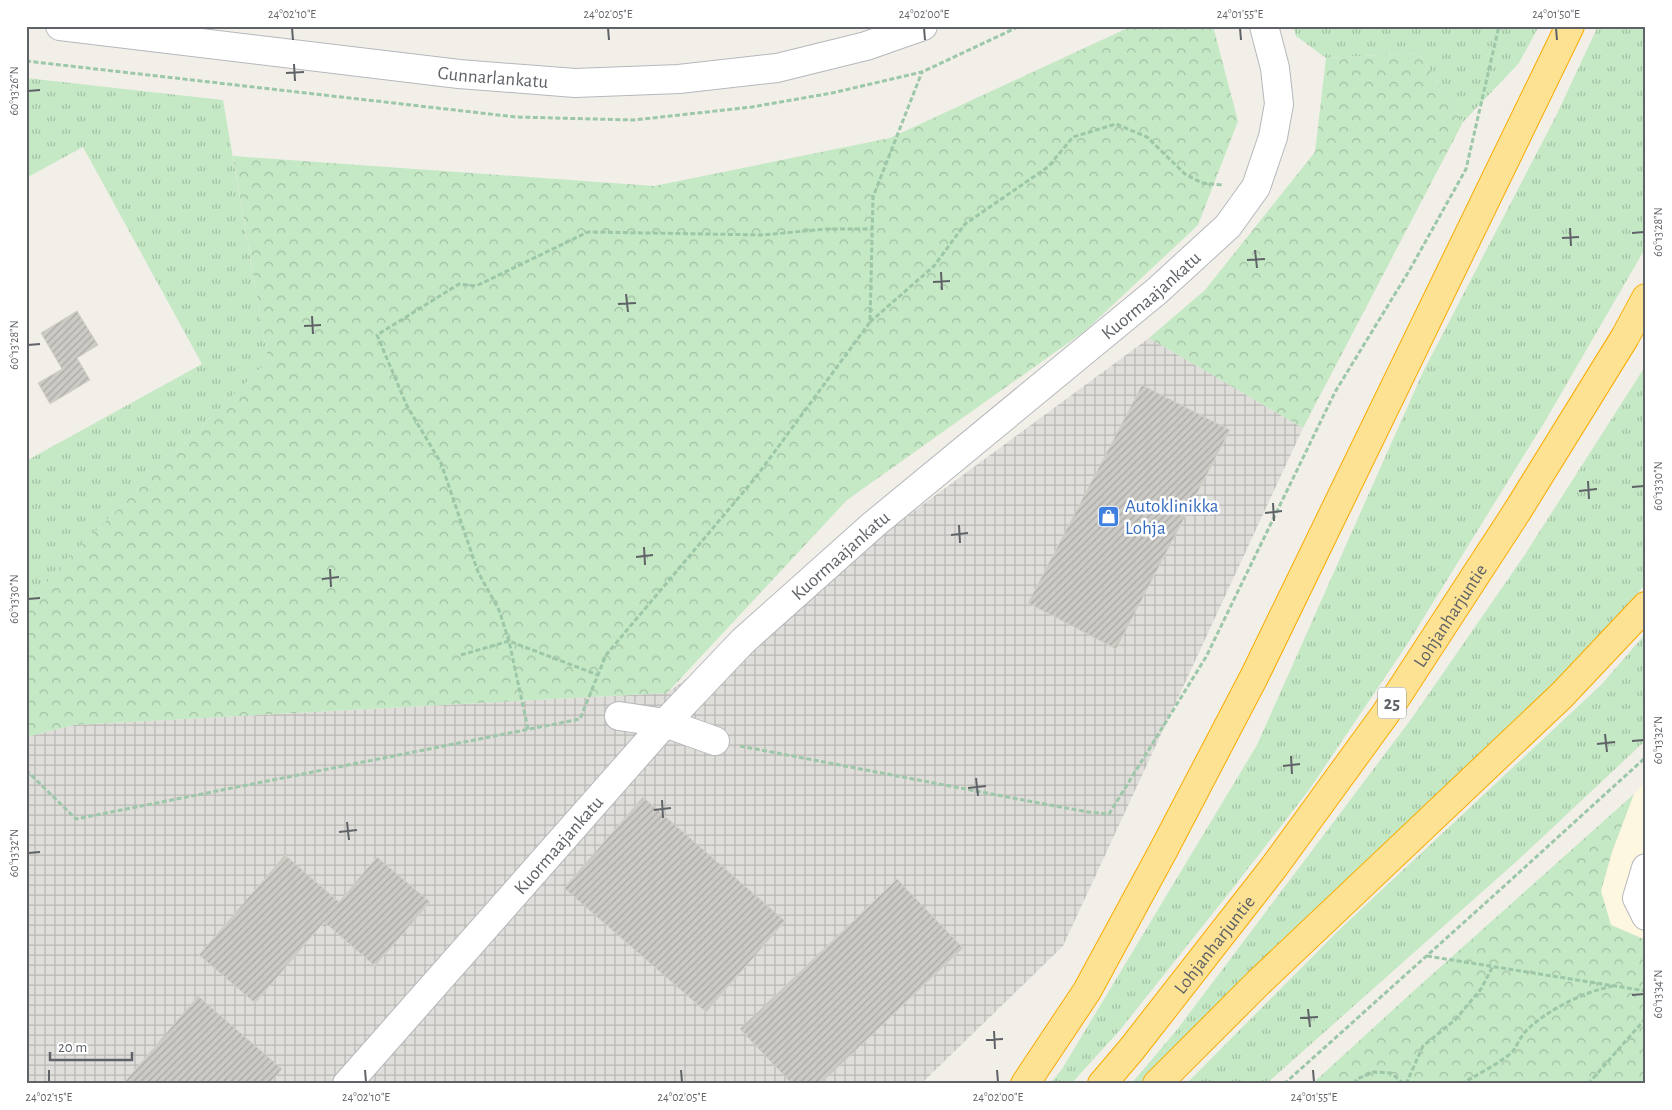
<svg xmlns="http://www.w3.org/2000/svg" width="1672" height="1110" viewBox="0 0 1672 1110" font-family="'Alegreya Sans',sans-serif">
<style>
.commercial{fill:#fef7e0}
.industrial{fill:url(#industrial-grid)}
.grass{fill:url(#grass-tufts)}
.forest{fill:url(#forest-crowns)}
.building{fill:url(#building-hatch);stroke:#d6d1c6}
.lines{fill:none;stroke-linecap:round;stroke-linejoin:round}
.minor-casing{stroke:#b5b8bc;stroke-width:30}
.highway-casing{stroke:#f9ab00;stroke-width:30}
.path{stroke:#9cc7a9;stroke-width:3;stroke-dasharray:5 2.5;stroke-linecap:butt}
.minor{stroke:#fff;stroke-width:28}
.highway{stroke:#fde293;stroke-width:28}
.ticks{fill:none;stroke:#5f6368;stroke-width:2}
.labels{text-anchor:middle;stroke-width:5;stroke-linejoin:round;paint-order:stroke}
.shield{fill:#fff;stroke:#8f9295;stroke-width:1}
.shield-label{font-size:18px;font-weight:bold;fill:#5f6368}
.street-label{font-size:19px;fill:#5f6368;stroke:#fff}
.shop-label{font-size:19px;fill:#366cbe;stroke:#fff;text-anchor:start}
.neatline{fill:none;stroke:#5f6368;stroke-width:2}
.ticks-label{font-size:12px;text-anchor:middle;fill:#5f6368}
</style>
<defs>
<pattern id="industrial-grid" width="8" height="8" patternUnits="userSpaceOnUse" patternTransform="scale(1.25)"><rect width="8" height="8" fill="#e0deda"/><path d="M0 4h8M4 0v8" fill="none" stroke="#b9b8b5"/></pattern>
<pattern id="grass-tufts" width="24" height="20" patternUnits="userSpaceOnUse" patternTransform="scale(1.25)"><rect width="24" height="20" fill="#c5e8c5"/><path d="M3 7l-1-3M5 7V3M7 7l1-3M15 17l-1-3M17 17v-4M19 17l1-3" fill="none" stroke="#a3c0a4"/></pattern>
<pattern id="forest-crowns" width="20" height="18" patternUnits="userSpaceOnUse" patternTransform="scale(1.25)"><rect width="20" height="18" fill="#c5e8c5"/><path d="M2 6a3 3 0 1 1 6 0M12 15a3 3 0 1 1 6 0" fill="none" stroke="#a3c0a4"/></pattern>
<pattern id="building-hatch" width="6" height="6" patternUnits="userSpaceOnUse" patternTransform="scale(1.25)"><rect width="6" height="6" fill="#cccac5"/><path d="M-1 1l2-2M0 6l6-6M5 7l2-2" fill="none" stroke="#a9a8a4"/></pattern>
</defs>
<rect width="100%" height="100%" fill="#f1efe8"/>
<!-- commercial -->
<path class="commercial" d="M1646,781V940L1611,925L1601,891L1612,852L1634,794Z"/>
<!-- industrial -->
<path class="industrial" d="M1149,338L1303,428L1063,946L921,1084H26V737L74,725L667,693Z"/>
<!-- grass -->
<path class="grass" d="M1293,26H1539L1519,63L1463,122L1419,53L1326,58L1296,36Z
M1598,26H1646V247L1544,423L1408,643L1309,790L1229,893L1120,1030L1071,1084H1050L1062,1069L1257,745L1423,372L1556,116Z
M26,78L223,100L268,361L26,600V461L202,364L83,147L26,178Z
M1646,365V583L1582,662L1432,800L1139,1084H1131L1176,1031L1412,718L1524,556Z
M1646,633L1645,741L1518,860L1266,1084H1186L1339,930L1602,684Z"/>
<!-- forest -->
<path class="forest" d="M1132,26H1213L1238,121L1198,225L1085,331L847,500L667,693L74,725L26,737V600L268,361L233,156L654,186L890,138Z
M1419,53L1463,122L1303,428L1149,338L1205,290L1315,152L1326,58Z
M1634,794L1612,852L1601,891L1611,925L1646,940V1084H1312L1408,996Z"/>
<!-- building -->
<path class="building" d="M77,311L98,345L77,358L90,380L50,404L38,383L62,369L41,333Z
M1142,385L1230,430L1116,649L1028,603Z
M643,797L785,921L706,1012L564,888Z
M285,855L339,902L377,857L430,902L375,966L324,922L255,1003L199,955Z
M897,879L963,948L820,1084H792L740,1029Z
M198,996L282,1069L269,1084H123Z"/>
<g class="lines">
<defs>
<g id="minor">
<path id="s1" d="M60,26L459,74L575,83L679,79L777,68L866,46L923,26"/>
<path d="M619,716L665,723L715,741"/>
<path d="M1646,868L1637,898L1646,916"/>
<path id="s2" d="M347,1084L665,723L743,641L873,525L1157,291L1228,226L1256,187L1273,137L1279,104L1275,68L1264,26"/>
</g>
<g id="highway">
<path d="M1025,1084L1087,991L1163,851L1254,677L1570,26"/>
<path id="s3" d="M1102,1084L1131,1050L1274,867L1386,713L1518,510L1625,337L1646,298"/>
<path d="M1157,1084L1258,983L1562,695L1646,606"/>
</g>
</defs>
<!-- minor casing -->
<use href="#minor" class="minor-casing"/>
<!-- highway casing -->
<use href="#highway" class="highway-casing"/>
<!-- path -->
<path class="path" d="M26,61L516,117L634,120L752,107L832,93L922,72L1020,26
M870,322L934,266L965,224L1048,167L1073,137L1116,124L1147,137L1185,174L1202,183L1223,185
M461,655L509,641L598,675
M528,729L509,641L499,610L478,572L441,463L407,406L377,335L459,284L476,286L588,232L764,235L824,229H872
M740,746L1039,803L1088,812L1109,814L1206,657L1335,392L1409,271L1466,169L1499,26
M26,770L76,819L580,719L606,655L756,477L870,322L873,197L922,72
M1427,956L1646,991
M1284,1084L1491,898L1646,757
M1354,1084L1357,1079L1374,1072L1391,1073L1404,1084
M1406,1084L1423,1046L1455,1020L1481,989L1493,966
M1461,1084C1473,1077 1504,1061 1513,1051C1518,1044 1521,1035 1528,1029C1549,1009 1584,992 1613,986
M1588,1084L1646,1018"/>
<!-- minor -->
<use href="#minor" class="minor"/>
<!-- highway -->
<use href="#highway" class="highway"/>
</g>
<!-- ticks -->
<path class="ticks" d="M292,28L293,40M608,28L609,40M924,28L925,40M1240,28L1241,40M1556,28L1557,40M294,64L295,81M286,73L304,72M28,91L40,90M1570,228L1571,246M1632,233L1644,232M1562,238L1579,237M1255,250L1257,268M1247,260L1265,259M941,272L942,290M933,282L950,281M626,294L628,312M618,304L636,303M312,316L313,334M304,326L321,325M28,345L40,344M1588,481L1589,499M1632,487L1644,486M1579,491L1597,489M1273,503L1274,521M1265,513L1282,511M959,525L960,543M951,535L968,533M644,547L645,565M636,557L653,555M330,569L331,587M322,579L339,577M28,599L40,598M1605,734L1607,752M1632,741L1644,740M1597,744L1615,742M1291,756L1292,774M1283,766L1300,764M976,778L978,796M968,788L986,786M662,800L663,818M654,810L671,808M347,822L349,840M339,832L357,830M28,853L40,852M1632,995L1644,994M1308,1009L1310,1027M1300,1018L1318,1017M994,1031L995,1049M986,1040L1003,1039M49,1070V1082M365,1070L366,1082M681,1070L682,1082M997,1070L998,1082M1313,1070L1314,1082"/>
<!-- icons -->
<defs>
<symbol id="shop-square" viewBox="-11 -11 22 22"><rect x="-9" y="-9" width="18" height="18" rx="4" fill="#3f7fe0" stroke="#fff"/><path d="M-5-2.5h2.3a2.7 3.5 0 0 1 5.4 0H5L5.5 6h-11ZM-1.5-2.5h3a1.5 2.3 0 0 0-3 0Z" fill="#fff"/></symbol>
</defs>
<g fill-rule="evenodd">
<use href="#shop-square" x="1096" y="504" width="25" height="25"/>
</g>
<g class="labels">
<!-- shield labels -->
<rect class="shield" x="1378" y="687.5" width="28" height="31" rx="4"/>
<g class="shield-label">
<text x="1392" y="709">25</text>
</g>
<!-- street labels -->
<g class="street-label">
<text dy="7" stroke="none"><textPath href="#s1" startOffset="436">Gunnarlankatu</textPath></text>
<text dy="7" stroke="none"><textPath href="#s2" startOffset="1129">Kuormaajankatu</textPath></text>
<text dy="7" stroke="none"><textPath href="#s2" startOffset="724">Kuormaajankatu</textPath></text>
<text dy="7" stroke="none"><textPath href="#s3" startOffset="584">Lohjanharjuntie</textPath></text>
<text dy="7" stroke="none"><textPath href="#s2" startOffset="319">Kuormaajankatu</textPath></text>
<text dy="7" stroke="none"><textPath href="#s3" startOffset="179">Lohjanharjuntie</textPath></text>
</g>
<!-- shop labels -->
<g class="shop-label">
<text x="1125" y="512">Autoklinikka<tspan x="1125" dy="22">Lohja</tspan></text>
</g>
</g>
<!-- border -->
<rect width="1672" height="1110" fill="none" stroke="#ffffff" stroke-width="55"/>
<!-- scale -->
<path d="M50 1052v8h82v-8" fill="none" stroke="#5f6368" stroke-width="2.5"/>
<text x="58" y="1052" font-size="15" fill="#5f6368" stroke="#ffffff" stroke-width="4" paint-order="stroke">20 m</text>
<rect x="28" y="28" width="1616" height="1054" class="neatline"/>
<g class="ticks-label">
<text x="292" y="18">24°02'10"E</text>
<text x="608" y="18">24°02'05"E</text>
<text x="924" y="18">24°02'00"E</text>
<text x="1240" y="18">24°01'55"E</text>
<text x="1556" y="18">24°01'50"E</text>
<text transform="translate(14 91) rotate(-90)" y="4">60°13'26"N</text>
<text transform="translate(1658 232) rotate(-90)" y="4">60°13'28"N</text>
<text transform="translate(14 345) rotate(-90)" y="4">60°13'28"N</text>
<text transform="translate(1658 486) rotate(-90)" y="4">60°13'30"N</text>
<text transform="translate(14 599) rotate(-90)" y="4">60°13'30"N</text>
<text transform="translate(1658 740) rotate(-90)" y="4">60°13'32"N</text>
<text transform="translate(14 853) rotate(-90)" y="4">60°13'32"N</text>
<text transform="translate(1658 994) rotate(-90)" y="4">60°13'34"N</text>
<text x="49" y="1101">24°02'15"E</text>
<text x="366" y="1101">24°02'10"E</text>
<text x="682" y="1101">24°02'05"E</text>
<text x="998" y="1101">24°02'00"E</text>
<text x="1314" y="1101">24°01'55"E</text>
</g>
</svg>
